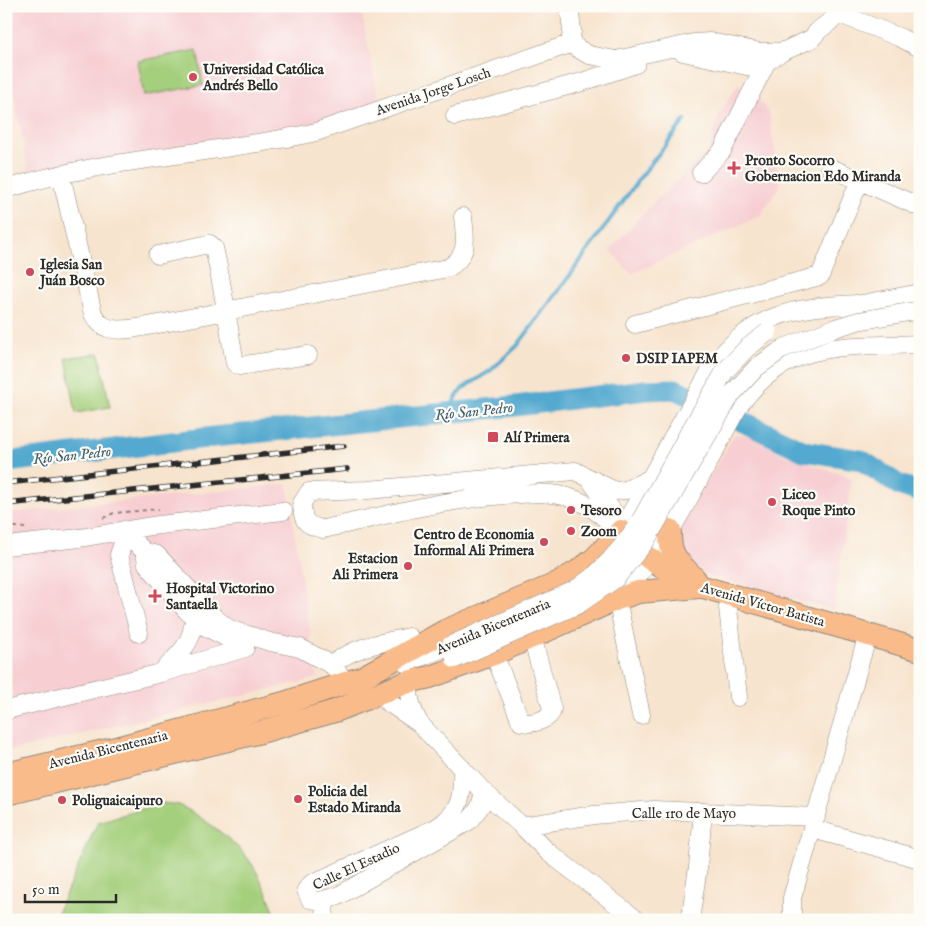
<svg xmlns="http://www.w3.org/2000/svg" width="926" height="926" viewBox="0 0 926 926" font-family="'IM FELL English',serif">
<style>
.built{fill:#f7cfd3}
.green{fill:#a4cf7b;stroke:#687d53}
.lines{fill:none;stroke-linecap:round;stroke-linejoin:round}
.stream{stroke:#53a9cf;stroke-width:4}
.river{stroke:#53a9cf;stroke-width:21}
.minor-casing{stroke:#91887c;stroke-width:19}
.major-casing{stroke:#91887c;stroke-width:24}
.path{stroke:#91887c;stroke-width:2;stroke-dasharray:4 4;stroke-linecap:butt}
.minor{stroke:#fff;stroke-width:18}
.major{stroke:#fabb8b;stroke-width:22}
.rail-casing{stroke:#2b2b2b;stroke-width:5.5}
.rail{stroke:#fdfcf7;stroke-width:4;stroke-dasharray:11;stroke-linecap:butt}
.minor-bridge-casing{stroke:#91887c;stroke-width:19;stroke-linecap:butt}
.minor-bridge{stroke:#fff;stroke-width:18}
.poi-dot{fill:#d1495b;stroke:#fdfcf7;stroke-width:2}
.labels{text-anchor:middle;stroke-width:4.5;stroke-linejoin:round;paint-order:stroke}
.poi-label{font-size:14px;font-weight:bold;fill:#2b2b2b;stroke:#fdfcf7;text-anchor:start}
.street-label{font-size:14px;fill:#2b2b2b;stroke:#fdfcf7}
.water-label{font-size:15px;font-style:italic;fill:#3b5d6d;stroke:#fdfcf7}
</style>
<rect width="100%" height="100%" fill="#fdfcf7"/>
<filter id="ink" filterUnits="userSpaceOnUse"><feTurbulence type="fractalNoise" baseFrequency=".02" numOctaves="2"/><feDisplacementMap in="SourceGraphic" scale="10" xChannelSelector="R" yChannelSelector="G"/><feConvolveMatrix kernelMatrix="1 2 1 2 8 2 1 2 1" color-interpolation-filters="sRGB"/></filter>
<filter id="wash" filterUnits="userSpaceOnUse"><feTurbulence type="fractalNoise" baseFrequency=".0096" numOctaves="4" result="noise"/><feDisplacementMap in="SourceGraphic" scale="20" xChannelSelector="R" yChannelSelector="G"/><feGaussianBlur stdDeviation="1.12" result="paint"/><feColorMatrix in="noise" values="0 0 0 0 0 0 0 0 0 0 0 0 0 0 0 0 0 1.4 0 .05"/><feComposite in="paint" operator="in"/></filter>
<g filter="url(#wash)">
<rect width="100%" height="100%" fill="#f7e4ce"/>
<!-- built -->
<path class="built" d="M6,6H360L380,105L285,132L28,171L6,49Z
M738,85L756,96L769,113L780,185L760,216L631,274L610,250L655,201L709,151L719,114Z
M734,435H750L784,455L852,478L834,610L711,577L701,572L685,554L682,544V525Z
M287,484L317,678L6,752V508L7,513Z"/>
<!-- green -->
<path class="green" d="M197,50L203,85L144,96L138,61Z
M99,353L110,407L76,413L66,358Z
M163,803C168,804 174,804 178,805C197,812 238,844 249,860C262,878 269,899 278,920H54L98,822Z"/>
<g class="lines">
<!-- stream -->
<path class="stream" d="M451,413L454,401L462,389L490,371L517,346L568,278L639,179L685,120"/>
<!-- river -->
<path class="river" d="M6,462L214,437L515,406L646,390L675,389L804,451L861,460L899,485L920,492"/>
</g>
</g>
<g filter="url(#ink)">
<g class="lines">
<defs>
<path id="minor" d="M569,6L572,31L570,44
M840,14L901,38L920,48
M677,48L683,52L756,68L782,52L811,39L819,30L840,14L846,6
M455,116L582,82L636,64
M831,168L920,207
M701,173L722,151L767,61
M61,175L93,314C95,317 98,322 101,324C111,333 131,329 143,327L448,268C470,255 465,238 463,217
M6,189C107,157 214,155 316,132L570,44L589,55L616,60L694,43L710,42L760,52H782
M158,255L204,245L210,244L214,248C223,286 228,325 235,363L239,366L308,355
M846,307L920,293
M635,324L820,276L860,180
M591,481L619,520L620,526
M123,530L145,552L157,555L216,619L229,629L270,642L300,648L332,665L346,683
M621,531C606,520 592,505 574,499C552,491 529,493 506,495C444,499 384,516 323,529C304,525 303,521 302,503L309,492L368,490L575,471L615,491L626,490L649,479
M621,531L711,369C749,314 795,307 857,304
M126,533L119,555L139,633
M6,546L80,538L151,526L283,511
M145,552L147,564L186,610L204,626L231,640
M731,595L728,608L738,697
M614,598C661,562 691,492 720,441C727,427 735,410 745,398C762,377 784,361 810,353C842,343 886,346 920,344
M617,599L641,715
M494,654L521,722C531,725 551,720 552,709L532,637
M405,663L451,645
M332,665C353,646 382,643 409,637
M162,672C170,663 180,655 186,645C194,634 192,621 198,610
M408,682C409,697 411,709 419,723
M376,694L419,723L484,792L522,826L548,852L637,920
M6,710L161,673L245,648
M462,768C463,796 461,812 436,828L311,884L306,890L310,899L320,901L338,896L469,821L480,807L484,792
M522,826L594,815L654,810L816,817
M813,829L920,859
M324,901L325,920
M690,920L698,867L703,812
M792,920V898L868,634"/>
<path id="major" d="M670,530C669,557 678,561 695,579
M6,774L108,750L287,702L361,678L445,631L554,585L578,571L593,560L621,531C648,562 666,571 703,587L920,650
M6,794L261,732L335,711L408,682L430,677L494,654L617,599L638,592L699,587"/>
</defs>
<!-- minor casing -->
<use href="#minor" class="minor-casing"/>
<!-- major casing -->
<use href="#major" class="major-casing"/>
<!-- path -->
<path class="path" d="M103,518L114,513L159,509
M6,526L25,528"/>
<!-- minor -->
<use href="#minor" class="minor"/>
<!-- major -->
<use href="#major" class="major"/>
<defs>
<path id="rail" d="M6,483L344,446
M6,504L347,469"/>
</defs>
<!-- rail casing -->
<use href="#rail" class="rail-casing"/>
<!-- rail -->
<use href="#rail" class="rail"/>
<defs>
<path id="minor-bridge" d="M451,645L575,590L595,575L611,559L625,543L642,518L687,436L725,371L747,348L768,332
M455,659L579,604L615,579L645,542L731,395L756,368L784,348L835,328L858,321L920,310"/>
</defs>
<!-- minor-bridge casing -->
<use href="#minor-bridge" class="minor-bridge-casing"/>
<!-- minor-bridge -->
<use href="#minor-bridge" class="minor-bridge"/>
</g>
</g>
<!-- markers -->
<g class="poi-dot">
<circle cx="193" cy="77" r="5"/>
<path d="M731.5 160.5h5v5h5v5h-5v5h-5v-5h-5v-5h5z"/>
<circle cx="30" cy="272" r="5"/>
<circle cx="626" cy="358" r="5"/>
<rect x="487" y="431" width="12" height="12" rx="2.5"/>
<circle cx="772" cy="502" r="5"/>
<circle cx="571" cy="510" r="5"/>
<circle cx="571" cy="531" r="5"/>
<circle cx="544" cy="542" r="5"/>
<circle cx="408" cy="566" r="5"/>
<path d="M152.5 588.5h5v5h5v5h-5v5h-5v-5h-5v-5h5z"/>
<circle cx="298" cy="799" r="5"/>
<circle cx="62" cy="800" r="5"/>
</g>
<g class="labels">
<!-- poi labels -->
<g class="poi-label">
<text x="203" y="74">Universidad Católica<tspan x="203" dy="16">Andrés Bello</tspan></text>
<text x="745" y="165">Pronto Socorro<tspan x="745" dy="16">Gobernacion Edo Miranda</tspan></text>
<text x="40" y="269">Iglesia San<tspan x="40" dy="16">Juán Bosco</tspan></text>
<text x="636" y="363">DSIP IAPEM</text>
<text x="504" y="442">Alí Primera</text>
<text x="782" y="499">Liceo<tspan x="782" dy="16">Roque Pinto</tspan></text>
<text x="581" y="515">Tesoro</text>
<text x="581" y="536">Zoom</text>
<text x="534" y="539" text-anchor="end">Centro de Economia<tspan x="534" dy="16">Informal Ali Primera</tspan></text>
<text x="398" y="563" text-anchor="end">Estacion<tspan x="398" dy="16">Ali Primera</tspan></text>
<text x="166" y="593">Hospital Victorino<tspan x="166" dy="16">Santaella</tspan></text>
<text x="308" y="796">Policia del<tspan x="308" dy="16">Estado Miranda</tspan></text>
<text x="72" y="805">Poliguaicaipuro</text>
</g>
<!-- street labels -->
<g class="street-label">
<text transform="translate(433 91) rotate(-19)" y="5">Avenida Jorge Losch</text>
<text transform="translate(763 604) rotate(16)" y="5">Avenida Víctor Batista</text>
<text transform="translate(493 626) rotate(-23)" y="5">Avenida Bicentenaria</text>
<text transform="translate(108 749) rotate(-14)" y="5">Avenida Bicentenaria</text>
<text x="684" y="818">Calle 1ro de Mayo</text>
<text transform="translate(356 866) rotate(-25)" y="5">Calle El Estadio</text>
</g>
<!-- water labels -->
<g class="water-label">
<text transform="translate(474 411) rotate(-6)" y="5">Río San Pedro</text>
<text transform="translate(72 455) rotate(-6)" y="5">Río San Pedro</text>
</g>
</g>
<!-- margin -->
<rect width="926" height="926" fill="none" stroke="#fdfcf7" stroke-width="25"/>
<!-- scale -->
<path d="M25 894v8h91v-8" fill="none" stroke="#2b2b2b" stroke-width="2.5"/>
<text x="32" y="894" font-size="15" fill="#2b2b2b" stroke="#fdfcf7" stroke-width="4" paint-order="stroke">50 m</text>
</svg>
